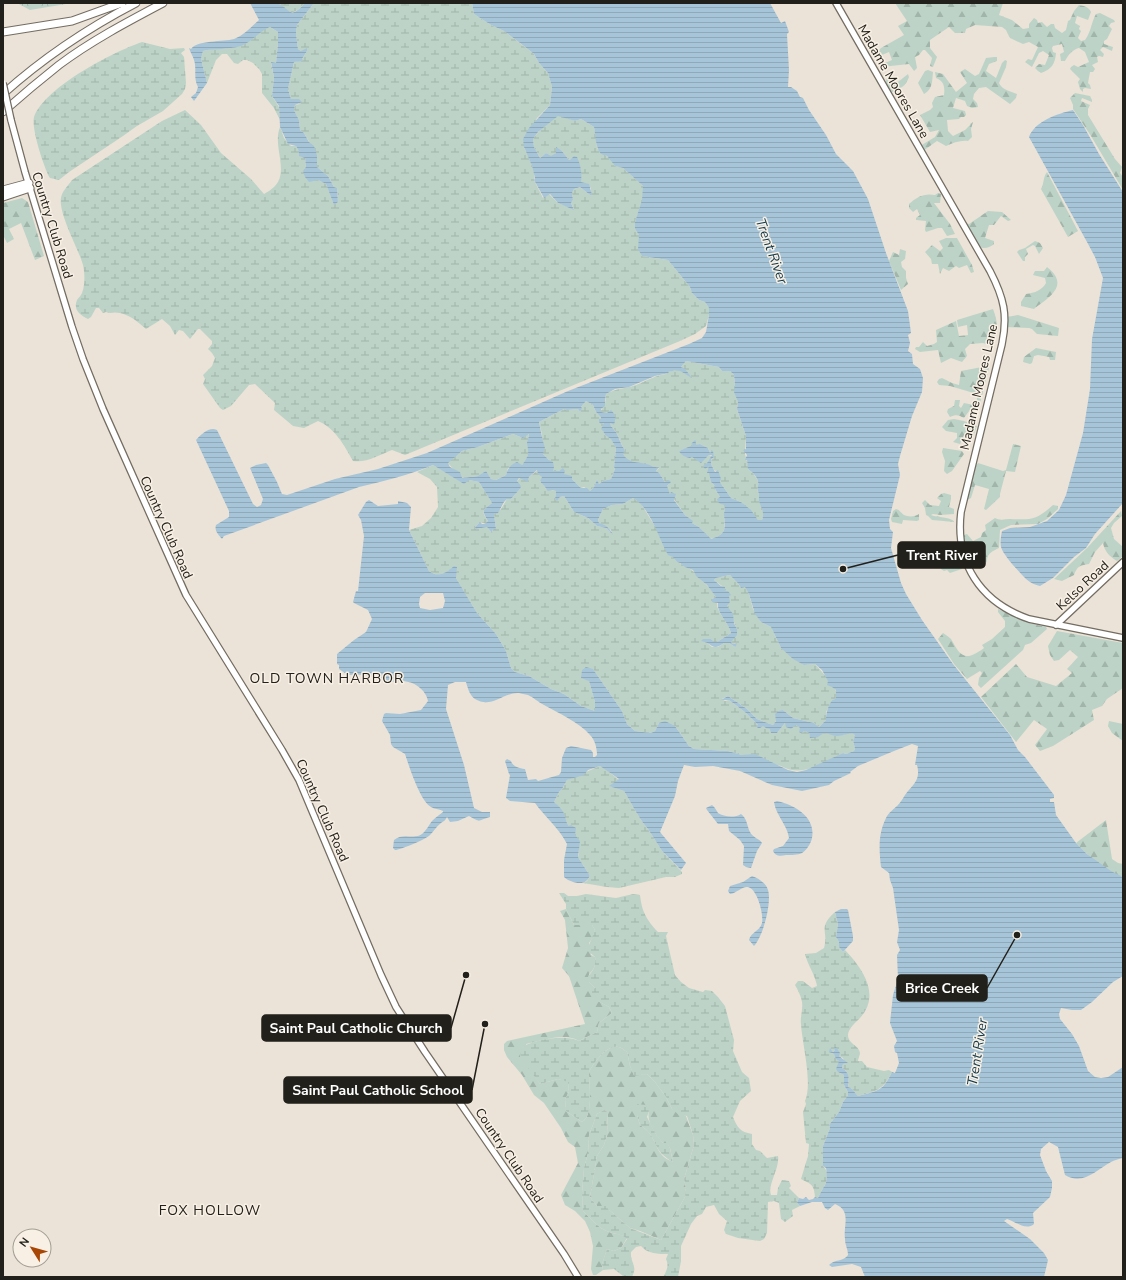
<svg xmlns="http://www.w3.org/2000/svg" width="1126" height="1280" viewBox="0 0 1126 1280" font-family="'Nunito Sans',sans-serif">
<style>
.forest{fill:url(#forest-firs);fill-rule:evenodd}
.wetland{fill:url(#wetland-marsh)}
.park{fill:url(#park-crowns)}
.water{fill:url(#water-rules);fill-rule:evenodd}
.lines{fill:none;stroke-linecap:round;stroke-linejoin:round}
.secondary-casing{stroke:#736c62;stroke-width:8}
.highway-casing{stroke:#736c62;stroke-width:9}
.secondary{stroke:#fff;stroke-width:5.5}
.highway{stroke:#fff;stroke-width:7}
.secondary-bridge-casing{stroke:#736c62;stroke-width:8;stroke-linecap:butt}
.secondary-bridge{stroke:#fff;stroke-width:5.5}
.labels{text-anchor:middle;stroke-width:3;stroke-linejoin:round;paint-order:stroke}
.street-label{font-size:13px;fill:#22201b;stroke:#f8f0e4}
.water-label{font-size:14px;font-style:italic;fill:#113a4e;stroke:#f8f0e4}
.neighbourhood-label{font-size:14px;letter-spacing:1px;fill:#22201b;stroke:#f8f0e4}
.leader{fill:none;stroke:#22201b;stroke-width:1.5}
.callout-dot{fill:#22201b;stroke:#f8f0e4;stroke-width:1.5}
.callout{fill:#22201b;stroke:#22201b;stroke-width:1.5}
.callout-label{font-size:14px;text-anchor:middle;font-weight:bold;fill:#fff}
</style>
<defs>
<pattern id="forest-firs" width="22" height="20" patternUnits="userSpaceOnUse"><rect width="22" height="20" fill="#bdd3c7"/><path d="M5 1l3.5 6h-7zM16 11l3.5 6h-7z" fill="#a2b5aa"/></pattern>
<pattern id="wetland-marsh" width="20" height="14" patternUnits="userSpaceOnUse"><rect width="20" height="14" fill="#bdd3c7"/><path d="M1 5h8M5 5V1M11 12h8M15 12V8" fill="none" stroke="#a2b5aa"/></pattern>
<pattern id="park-crowns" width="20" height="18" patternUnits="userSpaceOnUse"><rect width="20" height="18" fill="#bdd3c7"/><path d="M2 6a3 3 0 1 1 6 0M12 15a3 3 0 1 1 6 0" fill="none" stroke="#a2b5aa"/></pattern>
<pattern id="water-rules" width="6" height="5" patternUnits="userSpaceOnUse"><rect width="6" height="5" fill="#a7c5d8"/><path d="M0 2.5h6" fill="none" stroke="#8fa9b9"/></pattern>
</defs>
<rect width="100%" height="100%" fill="#ebe3d7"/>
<!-- forest -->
<path class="forest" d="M895,3H1003L999,15L1012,20L1023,29L1029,28V24L1034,18L1037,20L1038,23L1042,22L1047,27L1051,24H1054L1055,28L1062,33L1066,30L1068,21L1070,20L1074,11L1079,5C1084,6 1089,7 1091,12L1088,20L1077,16L1075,23L1080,26L1079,29L1081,31L1078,38L1081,41L1085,40C1091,32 1091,23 1096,14L1100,13L1114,20L1115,22L1111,23L1109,26L1112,29L1107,39L1104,41V44L1113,47L1112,51L1103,47L1100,50L1104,54L1103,57L1099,56L1097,57L1098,62L1092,65L1095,69L1093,72H1090L1088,83L1090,85L1091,89L1085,88L1083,89V92L1080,89L1078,82L1080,79L1070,69L1071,67L1074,65L1078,67L1089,62L1085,52L1079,48C1072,50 1069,54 1065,61H1061L1060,54L1064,52L1062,44L1053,46L1052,48L1053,52L1056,53C1055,64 1052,69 1041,73L1038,71L1035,68L1039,64L1045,65L1049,55L1043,51L1039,53L1032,67L1025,62L1028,59L1032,60L1038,47L1029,42L1023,44L1010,38L1006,30L1002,27L975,25L966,29L965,33H955L949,27L930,40V48L937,57L933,67L930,66L932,58L925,50H923L919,55L915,57L917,68L914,71L909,64L881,67L878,61L883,59L885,63L892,60L889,52L882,55L883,58L878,60L875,55L881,48L904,35L898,26L907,21Z
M994,57H997V61L989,64L986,71L996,78L1002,63L1005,60L1007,61L1006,67L999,83C1002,90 1010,91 1017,94L1016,98L1010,104L986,87L979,88L974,94L973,99L977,103L978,107L972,108L967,106L965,101L956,98L953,108L965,111L966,115L964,117H961L959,119L947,120L948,131L953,136L965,130L970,125V124L973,122L971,129L972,137L968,141C961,140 953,143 946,146L937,141L923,151L920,146L935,137L939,130L930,132L920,115L930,110L933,107L932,103L935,97L944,95C945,87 944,81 936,78L935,72L943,74L956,92L967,83L960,72L965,69L975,76L979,74L986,58Z
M928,70L933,72C932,81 933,89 924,94L918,83L925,71Z
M891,74L893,81L898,82L908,74L909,77C906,86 901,88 893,92L889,91L886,84V80Z
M1075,93L1090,96L1092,100V102L1082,98L1081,101L1090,105L1088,109V115L1115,159L1122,167L1120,173L1123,177V190L1091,136L1073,109V105L1070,98Z
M1047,172L1078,231L1068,237L1041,189C1044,184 1043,177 1047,172Z
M938,193L941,194L940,203H934L950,224L955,234L947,236L942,228H938L926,232L925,230L926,221L916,220V218L920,215L917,209L913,212L909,208V204C917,197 924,193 935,195Z
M22,198L28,202L44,256L35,260L21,223L9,229L14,239L7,243L3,235V203Z
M988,211L1002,212L1011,220L1008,221L1001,216L994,225H989L985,238L994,241V244C989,248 985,249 978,247L965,223L969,224Z
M946,238H957L972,265L974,272L971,273L967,265L959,268L956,266L949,271L943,268L940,274L938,264H932L931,259L925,252L932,245L940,251L943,248L939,241Z
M1035,241L1040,243L1043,248L1039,254L1035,246L1033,245L1026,249L1028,254L1025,257V261H1023L1017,252L1019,250L1025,248Z
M900,249L906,251L905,259L901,262L902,267L906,271V278L908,284L901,290L889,261L893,252L899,255Z
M1047,267C1070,285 1050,297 1034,309L1021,306V302L1026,294C1035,293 1042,290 1046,283L1045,278L1033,275L1035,271H1044Z
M993,309C998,322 1000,335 989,345L983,343L970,344L965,349L967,356L962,362L951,358L941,363L938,350L920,352L915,349L916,347H919L923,342L927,346L934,344L937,342L936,330L956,321L959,336L968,335L967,325L958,327L957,320Z
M1018,315L1059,328L1058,336L1037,334L1032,329L1029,328L1006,327L1007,317Z
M1036,348L1056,352L1055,360H1050L1049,357L1038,355L1034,356L1032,363L1030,364L1023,362L1024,357Z
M982,367L989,368L980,403L977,401V394L950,386L939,385L937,382L939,379L942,378L952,383L959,385L961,371Z
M955,400H960L959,406L961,408L964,403L979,406L978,408L972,407L964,418C959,415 956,414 950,417L947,412L948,409L954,406Z
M954,419L964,421L977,426L973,437L971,436L972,431H970L964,435L960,444L953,442L957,438V433L946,431L942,427L948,420Z
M1013,444L1021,446L1015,472L1006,471L1000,494V497L986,510L984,509L989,489L975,485L971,498L965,501L972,469L978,463L1003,471L1006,470Z
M943,448L962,451L964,454L952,471L947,474L944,471L945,461L942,452Z
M944,493L951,495V499L949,507L954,509V514L940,515L933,514L931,515C939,518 948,516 955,522L932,520L928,516L926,515L925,508L922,503L925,500L930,505L939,506L941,501L937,498L941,494Z
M1053,505L1058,506V509L1047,519L1038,524L1011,525L1000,530L999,548C993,551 987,553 987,561L986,563L982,556L981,547L976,543L965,549L961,536L967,534L973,541L981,537L982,533L986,530L985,525L995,518C1000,521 1005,519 1010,519C1032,520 1036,520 1053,505Z
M896,509C900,510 901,513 904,515C908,517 915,517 919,514V520L917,521L903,520L902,524L892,522L891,519L893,511Z
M1121,511L1122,516L1114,523L1111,528L1114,539L1123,547V556L1117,561C1109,556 1105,552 1103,543L1095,552L1089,564C1081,565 1077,566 1074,575L1062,581L1054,579L1087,548Z
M957,555L962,569L950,573L947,570L944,571L941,569L938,560Z
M998,609L1029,623L1046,627L1047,629L1031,643L1025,645L1023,650L981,688L978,685L979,678L982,673L980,671L967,679L954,664L938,639L943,633C946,635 949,637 951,639C955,645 959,657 969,656C974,655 980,651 984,648L982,645L992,639L1005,627V621L998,612Z
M1057,631L1123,643V688L1107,699L1102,706L1092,710L1094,720L1053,746L1040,751L1035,745L1047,729L1034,720L1016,742L981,697L1016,664L1027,677L1056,686L1072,673L1067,669L1078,657L1070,650L1059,660L1054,661L1050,655L1048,646Z
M1109,721L1123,724V741L1112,733L1108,726Z
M1106,820L1112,859L1118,863L1123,864V877C1109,874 1086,854 1076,843Z
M566,909L574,925H592L595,930L593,937L589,943L591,955L595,957C596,964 595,969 589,974V982L595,988L598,1001L609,1007L612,1013L599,1023L597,1032L579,1041C564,1032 542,1041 526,1044L532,1072L540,1084L558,1079L568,1081L569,1092L565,1099L566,1111L582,1122C594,1115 589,1085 589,1072C594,1063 606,1045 618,1047C621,1047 624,1050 627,1052L630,1066L634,1075L647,1074L655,1082L666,1097L672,1109L686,1116L693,1135L694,1145L684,1179L686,1188L685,1197L661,1240L640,1231L630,1228L608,1209L597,1206L590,1197L597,1156L604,1145L607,1135L608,1112L604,1110L597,1114L589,1135L588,1153L584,1168L582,1193L583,1211C591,1219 598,1228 609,1232C615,1234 622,1234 627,1238L621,1248L614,1251L607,1249L602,1264L603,1270L596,1275H593L591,1269L593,1246L590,1232L585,1221L575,1211L565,1205L561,1195L578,1163L575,1147L568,1142L561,1128L544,1103L534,1095L522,1075L507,1057L504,1050V1044L507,1041L585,1024L569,976L562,968L568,948L565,920L560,911ZM649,1111C646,1122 656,1135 663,1143L667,1144L670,1148L673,1162C669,1160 664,1158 662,1155C653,1144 655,1134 640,1125L637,1115Z"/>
<!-- wetland -->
<path class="wetland" d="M276,3H305C292,17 290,13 276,3Z
M314,3H472L474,14L491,25L504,31L534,54L539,63L548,73L552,87L550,105L537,118L524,147C528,157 536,170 534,180L543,198L549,194L558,203L574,209L571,203L573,200L572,193L574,189L580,187L590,195L591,188L581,183L571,159L569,160L562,151L556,149V153L551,157L546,153L540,158L534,147L533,139C540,129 548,122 558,115L575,121L581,119L594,127L596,136L597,148L610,159L615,166L623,168L643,186V200L635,222V229L639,235L642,256L668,260L690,287L692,293L699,300L705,302L709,308V315L706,326L695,334L680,341L405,455L392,450C379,455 367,463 353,461C344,445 335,428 318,421L304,428L293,426L274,410L275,403L255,384L249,385L231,406L223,410L220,408L203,384L205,379L203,375L212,366L215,358L212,353L208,349L212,344V341L200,329H198L190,339L183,331L179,330L175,335L170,326L162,319L146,329C136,320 124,310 110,313L106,312L103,313L99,308H96L91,317L88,319C80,315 73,310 77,300C78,298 81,296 82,293C85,285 85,274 83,265C79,250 58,213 61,198C62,191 68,186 72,180L162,121L185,110L201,125L221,153L251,179L264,194C267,192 271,190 274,187C290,172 272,146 280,127L284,138L291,146H296L305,158L306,167L318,180L326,184L334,204L338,202L337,188L334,187L328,176L317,167V155L304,133L300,130L299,120L294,110L295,105L300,104L291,99L288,89L294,62L302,60V59L307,51H301L298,49L296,33L297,25Z
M270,27L278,32V43L276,63H271L274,77L272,96L279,107L280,120L274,108L262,93V74L259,69L253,63L247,60H243L238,64L234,63L227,54H222L216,60L207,83L201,59L203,51L212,49L232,48L257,35L263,29Z
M142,42L170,49L184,48L185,50L181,53L184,57L186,83L185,89L182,94L163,111L137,126L123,136L69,172L59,180L50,178C44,168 31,128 34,117C45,87 113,52 142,42Z
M686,361L719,367L722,371H730L734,375L735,385V392L738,402L737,409L746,436L745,454L748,465V469C752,472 757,477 758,482C759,485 757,488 758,492C759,494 759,498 760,501C762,509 765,512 762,520H758L741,502L731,498L720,482C721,478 719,475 717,471L714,470L710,462L714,457L712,453H710L708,448L700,444L679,451L687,458L692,457L703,460L709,455L712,456L707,463L706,467L709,466L711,482L715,486V489L725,505C725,508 724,511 724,515C724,529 728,534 710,539L699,527L692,523V521L685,515L667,489V486L669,484C662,481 662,475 656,471L659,468L628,461L622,454L625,450C621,445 620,439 617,434C615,429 611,428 609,422L614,425L607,413L600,412L605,404L606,394C616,388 625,389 636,385C648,380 654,376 666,374L668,372L680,369L687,375L681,367Z
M586,401L593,405L596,412L602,417V423H604L603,431L605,435L611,438L616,448L614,467L615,469L611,479L603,481L599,484L597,479L594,487L590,491L584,487L581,488L572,479L564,474L563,469L559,471H553L549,460L543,454L542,434L539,422L564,409L567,410L578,409L580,412L581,407Z
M513,434L523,438L528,434L529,435C527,443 528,442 529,449C529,455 526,460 522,465L508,468L506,475L496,480L491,479L488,475L461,478L447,462L462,451L478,447Z
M433,465L454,477L479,482L492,503C484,510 480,510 488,521L486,524L480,522L475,527L476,529L487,527L492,533L493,529H496L494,514L501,509L507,499H511L520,489L517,481L520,478L528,481L529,477L538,470L542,477L540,480L541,483L544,484L546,489L556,491L555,499L557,500L560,497L564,496L574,512L588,518L597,526L606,528L612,534L611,530L599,523L598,520L603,509L612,505L623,504L633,498L640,502L677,562C680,563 691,569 693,571C695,573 695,575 697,576C704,583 711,588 716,597L712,599L717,603C716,611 729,623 731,633L717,642L714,643L711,639L706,640V642L712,647H718L724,643H729L735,647L736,643L733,644L731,642L737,629L727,606L729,596L722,586L714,580L716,578L730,575C734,580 738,582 741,588L745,586L749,594L753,609L761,622L771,627L781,648L804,665L815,664C819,668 835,687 836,691C837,694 836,698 834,701L833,699L826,712V720L819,727L814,723L793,718L783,710L773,725L757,719L747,709L728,696L722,699L725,701L729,700L746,713L758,725L757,726L763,725L777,733L785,723L786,724L796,725L800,728L801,733L805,731L809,733L810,737L824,733L843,735L847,733L854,734L855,737L853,740L855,749L854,751L846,754L843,753C823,763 802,778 781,766L728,751L694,749L689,746L675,726L659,723L655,731L651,733L635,731L627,724L622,711L593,669L589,681L595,702V711L581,706L564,694L551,689L529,676L515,672L511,668L506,651L496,634L477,613L460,585L456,578L454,567C446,573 438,578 429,571L409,530L422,526L431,518L438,507L437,487L430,479L417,472Z
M600,766L604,768L619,780L610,786L624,791L636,812L643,823L648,829L662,851L682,872V874L675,877H666L619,888L607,887L583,883L587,881L590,876L578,857C581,848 576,837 571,829C570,827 567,824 566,821C563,813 561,808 554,802L559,792L562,789L567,780Z
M559,893H564L568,896H577L586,894L616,898L633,894L640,895C642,912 646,919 658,932H668L666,936L675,975L681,982L689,988L703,992L705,990L712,991L718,997L725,1006L734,1040L733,1051L742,1072L749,1078L751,1091L740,1101L733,1117C737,1127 740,1132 752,1134V1144L756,1150L760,1151L767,1158L778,1156C780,1168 767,1185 771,1195H777L778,1188L782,1180L789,1181L791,1186L789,1188L799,1198L797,1203L800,1206L792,1210L793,1216L785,1222L781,1219L779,1203L774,1201L768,1202L767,1233L764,1239L760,1241L738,1238L726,1234L724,1230L727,1221L719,1214L714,1205L706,1207L702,1214L697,1216L691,1224L681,1246V1261L678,1277H663C667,1271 669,1265 666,1259L668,1254C658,1254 648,1254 641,1246L636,1247L631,1252C630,1263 638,1265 632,1277L623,1276L614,1269L603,1270L602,1264L607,1249L614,1251L621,1248L627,1239C622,1234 615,1234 609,1232C598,1228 591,1219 583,1211L582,1193L584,1168L588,1153L589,1135L597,1114L604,1110L608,1112L607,1135L604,1145L597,1156L590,1197L597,1206H607L608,1209L630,1228L661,1240L685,1197L686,1188L684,1179L694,1145L693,1135L687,1116L679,1115L672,1109L666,1097L655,1082L647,1074L634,1076L630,1066L627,1052C624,1050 621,1047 618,1047C606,1045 594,1063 589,1072C589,1085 594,1115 582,1122L566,1111L565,1099L569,1092L568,1082L558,1079L540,1084L520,1057L521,1048C532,1039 567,1034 579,1041L597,1032L599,1023L612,1013L609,1007L592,998V991L595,988L589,982L588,976C594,970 596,966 595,957L587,950L595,930L592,925H574L566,909V904Z
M835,912L838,924L836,937L839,942V947L843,952L845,950C863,969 881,995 860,1018C856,1022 848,1029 848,1035C848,1044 859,1045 860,1053C860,1055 858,1059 858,1061H862L867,1067L884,1071L889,1070L892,1072C883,1090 877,1091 858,1096L851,1088L848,1087L849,1080L846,1071L842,1068L843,1064L847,1063L844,1061L843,1058L839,1056L835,1050L833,1052L830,1049L831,1053L834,1054L839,1061L838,1072L844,1075V1085L848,1092V1095L843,1102L839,1112L829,1125L830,1128L823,1146V1166C834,1177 822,1188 818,1198L815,1197C814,1183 810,1184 801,1179L808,1156L809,1144L806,1143L803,1112L806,1104L805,1101C813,1083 802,1043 801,1024C800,1017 803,1010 802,1002C801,996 798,990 795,985L798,981H803L812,988L817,986C815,974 808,966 805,954L816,953L824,948C829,931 817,928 835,912Z
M637,1104L646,1105L649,1111L647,1117L655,1133L663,1143H667L670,1148L673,1163C670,1160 666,1158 663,1155C653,1146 656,1135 640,1125L637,1115Z"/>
<!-- park -->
<path class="park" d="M17,3H72L30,10Z"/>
<!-- water -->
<path class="water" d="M250,3C257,3 268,1 276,3C291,7 288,22 305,3H314L297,25L296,33L298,49L301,51L307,48V51L302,59L303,61L294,62L288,89L291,99H299L302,102L295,105L294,110L299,120L300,130L304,133L309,142L314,146L317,155V167L328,176L334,187L337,188L338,202L334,205L326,184L318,180L309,182L305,177L303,171L306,167L305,158L299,156V151L296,146L288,144L280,127L279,106L272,96L274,77L271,62L276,63L278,43V32L270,27C259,31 252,42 241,46C228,50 215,48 203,51L201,59L207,83L194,101L191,97L196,93L198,87C193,78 197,69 194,60C193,56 190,52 189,48L191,49C197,40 223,42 234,39C244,35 251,27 259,20Z
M472,3H770L781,23L785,21L789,32L787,34L789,70L788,87H791L797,91L800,97L803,98L809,110L826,135L836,154L853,171L868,199L886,253L908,311L911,333L908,335L910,343L908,351L912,354L913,364L920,369L923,378L922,392L912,416L900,456L898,464L900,475L889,520L890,529L893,532L891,548L901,583L906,594L922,620L953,664L1010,735L1018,750L1025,757L1054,795V798L1050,799V802H1054L1056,815L1076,843L1087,854L1111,871L1123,877V976L1113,982L1092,1002L1081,1010H1072L1061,1008L1059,1014L1060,1019L1072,1034L1079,1046L1088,1071L1095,1077L1101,1078L1108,1077L1123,1067V1158C1119,1159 1114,1160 1111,1162C1096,1170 1083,1186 1065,1175L1058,1147L1049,1142L1041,1149L1040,1155L1046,1171L1052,1181V1188L1050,1197L1033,1213L1034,1224C1026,1231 1016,1222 1007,1219L1004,1221L1030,1239L1044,1253L1048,1260L1044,1277H865L861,1267L852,1264L832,1267L829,1265C834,1259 843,1262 848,1255C848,1249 845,1245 845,1239C843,1225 852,1211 835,1204L828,1210L825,1208L822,1202H812L800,1206L797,1203L799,1198L803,1199L806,1197L809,1200L813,1199L815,1197L818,1198C824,1184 829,1185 826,1168L823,1166V1146L830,1128L829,1125L839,1112L843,1102L848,1095V1092L844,1085V1075L838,1072L836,1069L839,1061L836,1059L834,1054L829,1052L830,1048L833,1052L835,1050L834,1048L836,1047L840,1053L839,1056L848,1063L843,1064L842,1068C850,1073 849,1079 848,1087L851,1088L858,1096C878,1091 883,1091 892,1072L895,1073L899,1063L897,1053L895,1052L894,1046L897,1041L890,1023L893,995L898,979L897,955L900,950L897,942L899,930L893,888L890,880L889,873L881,867C879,850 878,834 886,818C888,813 894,809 898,805C901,802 903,798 905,795C913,784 921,781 917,765H915L918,746L912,744L894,751L858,766L850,772L851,773L834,781L829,785L802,791L772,785L740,771L713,766L695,767L684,765L678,781L675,796L660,832L686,863L681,870L662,851L648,829L643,823L636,812L624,791L609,786L619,779L600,766L588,770L584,775L567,780L562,789L559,792L554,802C559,806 563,810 565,816C566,820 566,822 569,826L571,825L576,828L575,835L580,841L578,857L590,876C589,877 588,880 586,881C581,886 568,881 564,877V860L567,844C559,828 545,817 535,803L510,801L506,798L510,775L509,774L505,761L507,759L511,761C513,767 519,768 525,769L528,780L536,779L538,781L559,775L561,772L562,758L566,748L571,746L591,750L593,753V757H595L597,755C597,748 595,740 590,735C579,722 558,713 544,705C538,702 533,697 528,695C525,694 521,694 519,693C504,692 492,708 477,700C470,697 468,689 466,682H455L448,685L446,709L464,765L474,808L482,812H490V817C476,821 482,823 469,816L458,821L450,822L447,817C445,821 444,821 441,823C436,827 434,831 430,835C427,839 400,850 395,850L393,848L394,840C403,832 414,840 422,834C426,831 429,825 432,821C435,818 439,815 443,812V811C439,809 434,809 431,807C420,801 409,766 405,754L393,747L391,744L390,735L382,721L384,714L386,713L400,714L421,710L428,701C426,689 412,680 400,681C395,681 389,683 384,682C380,681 376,678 372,677C364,674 356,674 348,675L339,669V665L337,664V654L354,640L366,632L372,619L368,610L354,603L353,602L356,591H358L364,536L361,520L358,515L366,502L369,500L378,506L398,504V501L407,503L411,507L409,530L429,571C438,578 446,573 454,566L457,567L456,578L477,613L496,634L506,651L511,668L515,672L529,676L551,689L564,694L581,706L595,711V702L589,681L581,678L582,670L586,667L593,669L622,711L627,724L635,731L651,733L655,731L659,723L665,721L675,726L689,746L694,749L728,751L742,755L755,754L788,770L797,772L806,770L843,753L846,754L854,751L855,749L853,740L855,737L854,734C846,733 844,736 837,736C832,736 828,733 824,733L818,737L810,738L809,733L805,731L801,733L799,732L800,728L796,725L791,729L786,727L785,723L777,733H771L770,729L766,728L763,726L760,728H758L756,726L758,725L746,713L729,700H721L728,696L747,709L757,719L773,725L776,721L775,714L779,711L783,710L793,718L814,723L819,727L826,720C826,712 828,706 833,699L834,700L836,697V690L832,687L827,685L828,681L822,670L815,664L804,665L793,659L781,648L771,627L761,622L755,614L749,594L745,587L741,588C738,582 734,580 730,575L716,578L714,580L721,586L725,587V591H728L731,595L729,596L730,602L727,606L733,614L734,623L737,629V635L731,642L733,644L737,643L736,646L735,647L729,643H724C712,652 713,643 701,641L703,639H711L714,642H717L731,633C729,623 716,612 718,603L712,602V599L716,597L707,585L696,576L693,570L685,567L680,563L677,562L673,557L668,555C659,539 650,507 633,498L623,504L612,505L603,509L598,520L599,523C606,525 610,528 613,535L606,528L597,526L588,518L574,512L564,496L560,497L557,501L555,499L556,491L552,490L548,491C545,488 545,485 541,483L540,480L542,477L538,474L537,470L529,477L528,482L519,478L517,481L521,486L520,489L511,499H507L504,502L498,513L494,514L496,529H493L492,533L487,527L476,529L475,527L480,522L482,524H485L488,521C481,510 483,510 492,503L479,482L469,480L464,484L433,465C410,475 384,481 359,487L224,536L222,539C219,535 214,531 216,525L229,517V511L196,440C201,434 210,426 217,430L253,504L257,507L261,505L263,499L250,468L256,465L266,463L268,465L277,482L282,494L287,495L335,479L378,469L427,453L568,391L689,344L702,338L706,332L709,315V308L705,302L699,300L692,293L690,287L668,260L642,256L638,249L639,235L635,229V222L642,200L643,186L623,168L615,166L607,156L601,154C595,147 596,136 594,127L581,119L575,121L558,116L538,132L533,139L534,147L540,158L546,153L551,156L556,153V147L562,151L569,160L571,159L574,156L577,157C581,165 582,174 581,182L589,184L592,195H590L580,187L574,189L572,193L573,200L571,203L574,210L558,203L550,194L544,198L534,180L535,178L532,166L524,147L523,139L529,128L550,105L552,87L548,73L539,63L534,54L520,43L504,31L491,25L474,14ZM686,361L719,367L722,371H730L734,375L735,385L734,392L738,402L737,409L746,436V449L743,450L747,455L745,460H747L748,469C752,472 757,476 758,482C759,485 757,488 758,491C759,494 759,498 759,501C761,508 765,512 762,520H758L751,510L741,502L731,498L720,482L721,479L718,470L715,472L711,464V460L714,457L713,451L711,450V452L710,453L708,448L700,444L695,445L696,441L695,440L691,444L693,445L679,451C681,455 686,458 690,458L692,457L701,463L709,455H712L707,463L703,466L705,469L709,466L707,473H709L711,482L715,486L714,490L715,489L720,497L717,499C718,504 721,504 725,505C725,508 724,512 724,515C725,529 727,534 711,539L699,527L692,523L693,521L685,515L674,500L676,494L671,492L670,494L667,486L671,482L669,480L665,482L659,473L656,471L659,467C654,468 651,465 646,464C637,462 628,463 623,454L625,450C621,445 620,440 617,434C615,429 611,428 610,423L614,425C616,418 616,415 611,410L607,413L601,412V409L605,406V400L606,394L615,389L629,387L655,376L669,373L668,372C681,368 681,372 692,378L685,369L681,367ZM586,401L593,405L596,412L601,417V419H599V422L601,424L604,423L601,429L603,431L605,435L611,439L616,448L614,467L615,469L611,479L603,481L599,484L597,479L594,487L590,491L587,488H581L572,479V476L564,474L565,471L563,468L559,471H553L554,467L553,462L549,460L543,454L545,448C542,439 541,431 539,422L564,409L567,410L578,409L580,412L582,408L581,407ZM513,434L523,438L529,434C529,437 527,441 527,443C529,454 529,455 522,465L517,462C510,465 508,468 506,475L496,480L491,479L486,471L478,476L462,478L460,472L450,467L448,463L462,451L478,447ZM425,593H443L445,601L443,608L430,610L420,608L419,604L420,597Z
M1073,110L1083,125L1099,154L1123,192V503L1095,534L1086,548L1074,557L1053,578L1040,586C1035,585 1031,583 1026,579C1020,573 1003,555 1001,547C1000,542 1001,536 1002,531L1010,528L1030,527L1047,521L1059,510L1066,495L1083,433L1090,389L1092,339L1103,278L1095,257L1087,242L1029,137C1035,121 1057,114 1073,110Z
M777,801C795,805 816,817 812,838C811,843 807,850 802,853C798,855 791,855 786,855C781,856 776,857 773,851L774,849L783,846L789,838C787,824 776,816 774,802Z
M712,805C715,807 716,810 718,813C724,817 735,818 741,814C747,818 747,826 750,832C753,838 759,838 762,843L757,851L751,868L746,867L743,865L744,846L740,840L729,831L728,824H718L707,810L706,808Z
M752,876C758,878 766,883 768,890C772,902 763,937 754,946L749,940C751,932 760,931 762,923C764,915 757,887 747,887C741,887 737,893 730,894L728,891L730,886L743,882Z
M841,909H847L848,910L853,936V941L843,952L839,947V942L836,937L838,924L835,912Z"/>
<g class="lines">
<defs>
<path id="secondary" d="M836,3L990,271C1004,298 1008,315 1002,344L961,512C955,563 980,602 1029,619L1123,638
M11,120L25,172L72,327L83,359L103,409L186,595L282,750L299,780L381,975L396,1007L425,1052L564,1254L578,1277
M1056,625L1123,562"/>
<path id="highway" d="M3,32L72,21L122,3
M3,94C43,58 88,28 136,3
M3,112C21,96 40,80 59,65C91,41 127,22 163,3
M3,190L29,183
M3,197L30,188"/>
</defs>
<!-- secondary casing -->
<use href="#secondary" class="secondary-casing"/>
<!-- highway casing -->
<use href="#highway" class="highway-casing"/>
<!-- secondary -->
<use href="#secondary" class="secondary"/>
<!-- highway -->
<use href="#highway" class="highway"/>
<defs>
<path id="secondary-bridge" d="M3,83L11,120"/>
</defs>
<!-- secondary-bridge casing -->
<use href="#secondary-bridge" class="secondary-bridge-casing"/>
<!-- secondary-bridge -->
<use href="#secondary-bridge" class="secondary-bridge"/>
</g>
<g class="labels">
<!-- street labels -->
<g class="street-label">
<text transform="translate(894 81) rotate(60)" y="5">Madame Moores Lane</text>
<text transform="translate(53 225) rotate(73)" y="5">Country Club Road</text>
<text transform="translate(978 387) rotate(-77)" y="5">Madame Moores Lane</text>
<text transform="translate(167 527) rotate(66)" y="5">Country Club Road</text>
<text transform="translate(1082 585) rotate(-43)" y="5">Kelso Road</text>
<text transform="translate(323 810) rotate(66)" y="5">Country Club Road</text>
<text transform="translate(510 1155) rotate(56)" y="5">Country Club Road</text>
</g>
<!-- water labels -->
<g class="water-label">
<text transform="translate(772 251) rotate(70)" y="5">Trent River</text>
<text transform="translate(977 1052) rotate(-81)" y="5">Trent River</text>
</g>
<!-- neighbourhood labels -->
<g class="neighbourhood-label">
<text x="327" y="683">OLD TOWN HARBOR</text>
<text x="210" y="1215">FOX HOLLOW</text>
</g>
</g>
<!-- callouts -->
<path class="leader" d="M843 569L898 555M1017 935L987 988M466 975L451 1028M485 1024L472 1090"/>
<g class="callout-dot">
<circle cx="843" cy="569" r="4"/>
<circle cx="1017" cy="935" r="4"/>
<circle cx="466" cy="975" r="4"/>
<circle cx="485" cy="1024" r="4"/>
</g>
<g class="callout">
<rect x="898" y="542" width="87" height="26" rx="4"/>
<rect x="897" y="975" width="90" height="26" rx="4"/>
<rect x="262" y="1015" width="189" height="26" rx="4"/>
<rect x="284" y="1077" width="188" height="26" rx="4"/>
</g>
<g class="callout-label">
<text x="942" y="560">Trent River</text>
<text x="942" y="993">Brice Creek</text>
<text x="356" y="1033">Saint Paul Catholic Church</text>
<text x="378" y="1095">Saint Paul Catholic School</text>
</g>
<!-- border -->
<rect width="1126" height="1280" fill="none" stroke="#22201b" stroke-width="8"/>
<!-- north arrow -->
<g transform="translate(32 1248) rotate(307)"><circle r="19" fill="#f8f0e4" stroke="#a29d94"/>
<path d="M0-3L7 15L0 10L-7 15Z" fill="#a84605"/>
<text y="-6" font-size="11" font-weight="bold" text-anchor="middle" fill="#22201b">N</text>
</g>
</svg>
